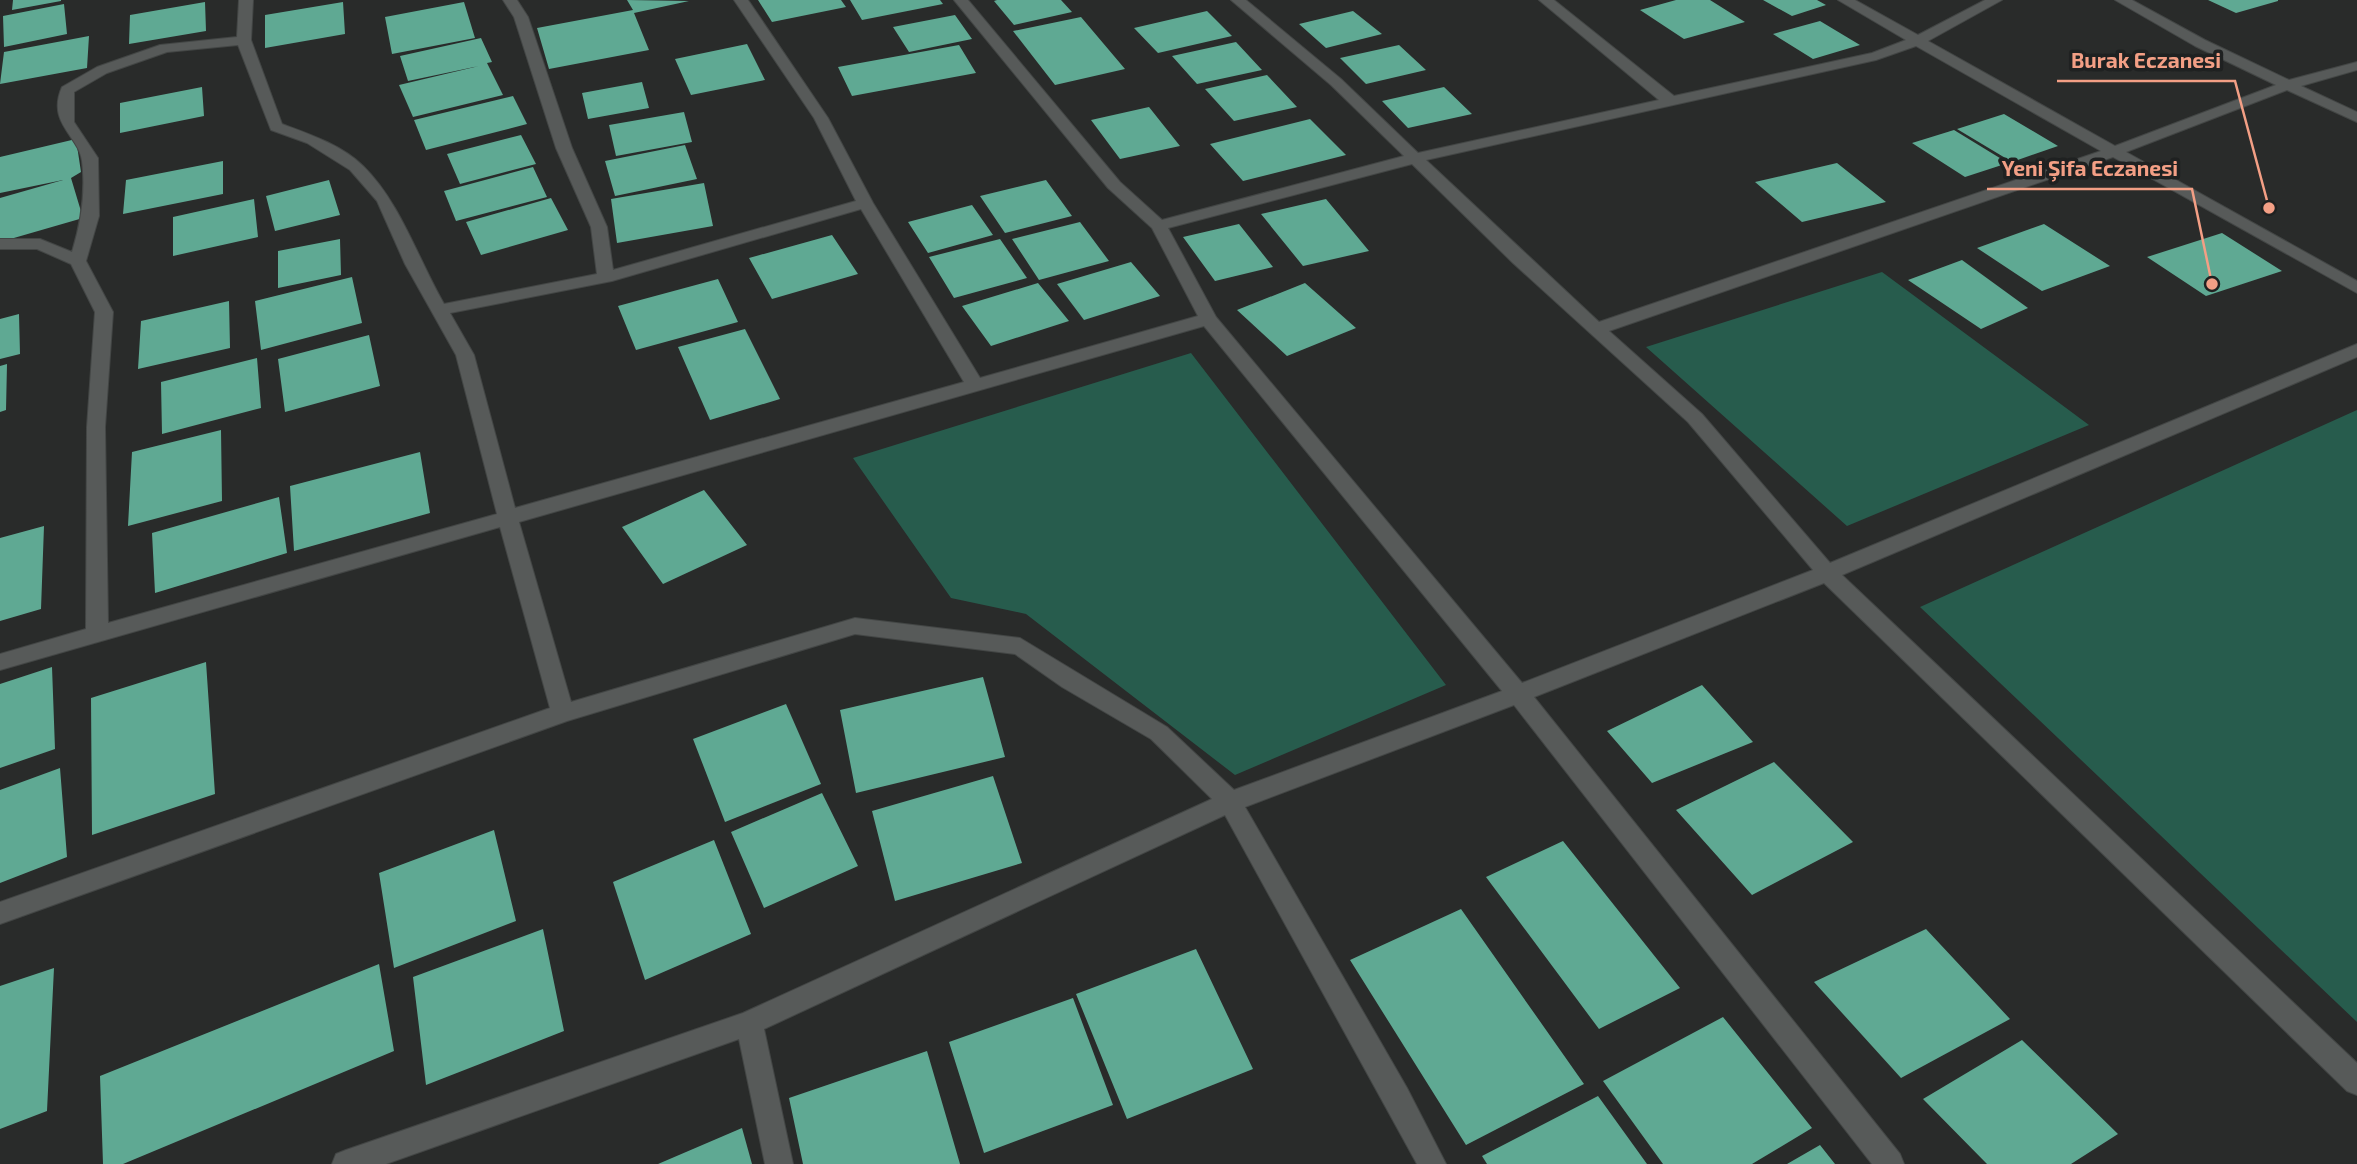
<svg xmlns="http://www.w3.org/2000/svg" width="2357" height="1164" viewBox="0 0 2357 1164" font-family="'Exo 2',sans-serif">
<style>
.green{fill:#275c4d}
.building{fill:#5fa993}
.lines{fill:none;stroke-linecap:round;stroke-linejoin:round}
.minor-casing{stroke:#434645;stroke-width:2}
.minor{fill:#575a59;fill-rule:evenodd}
.leader{fill:none;stroke:#f39f85;stroke-width:2.5}
.callout-dot{fill:#f39f85;stroke:#1f2121;stroke-width:2.5}
.callout-label{font-size:21px;text-anchor:middle;font-weight:bold;fill:#f39f85;stroke:#1f2121;stroke-width:7;stroke-linejoin:round;paint-order:stroke}
</style>
<rect width="100%" height="100%" fill="#292b2a"/>
<!-- green -->
<path class="green" d="M1882,272L2089,425L1847,526L1646,347Z
M1191,353L1446,685L1235,775L1026,614L951,598L853,458Z
M2357,410V1022L1920,607Z"/>
<!-- building -->
<path class="building" d="M13,0H61V1L12,10Z
M627,0L689,1L634,13L649,50L549,69L537,28L633,10Z
M758,0H841L846,7L772,22Z
M850,0H940L943,4L862,20Z
M997,0H1061L1072,12L1014,25L994,1Z
M1676,0H1710L1745,22L1684,39L1640,10Z
M1763,0H1817L1826,5L1792,16Z
M2208,0H2278V1L2236,13Z
M205,2L206,31L129,44L130,15Z
M343,2L345,34L265,48V15Z
M464,2L475,38L392,54L385,17Z
M64,4L67,34L4,47L3,16Z
M1207,11L1232,36L1158,53L1134,28Z
M1353,11L1382,34L1326,48L1299,24Z
M955,15L972,39L909,52L893,27Z
M1081,17L1125,69L1055,85L1013,31Z
M1820,21L1860,45L1813,59L1773,34Z
M89,36L87,68L0,84L4,52Z
M481,38L492,62L487,63L503,95L413,117L399,85L479,66L408,81L400,56Z
M1236,42L1262,70L1197,84L1172,56Z
M747,44L765,80L691,95L675,59Z
M959,45L976,73L852,96L838,67Z
M1399,45L1426,70L1366,84L1340,58Z
M1267,75L1297,107L1234,121L1205,89Z
M642,82L649,108L588,119L582,93Z
M202,87L204,116L120,133V103Z
M1444,87L1472,114L1408,128L1382,101Z
M513,96L527,124L426,150L414,120Z
M1149,107L1180,146L1120,159L1091,120Z
M684,112L692,142L616,156L609,125Z
M2004,114L2058,146L2012,162L1957,129Z
M1310,119L1346,155L1243,181L1210,144Z
M1954,130L2008,163L1965,177L1912,143Z
M521,135L536,164L460,184L447,154Z
M76,139L81,172L71,178L83,218L0,242V198L63,180L0,193V157Z
M685,145L697,179L615,196L605,161Z
M223,161V194L123,214L126,180Z
M1837,163L1886,202L1802,222L1755,182Z
M533,167L547,197L456,221L444,191Z
M329,180L340,215L275,231L266,196Z
M1046,180L1072,216L1005,233L980,196Z
M704,183L713,226L617,243L611,199Z
M551,198L568,230L481,255L466,222Z
M254,199L258,237L173,256V217Z
M1326,199L1369,251L1303,266L1261,214Z
M972,205L993,235L928,253L908,222Z
M1080,222L1109,261L1039,280L1012,239Z
M1239,224L1273,267L1215,281L1183,237Z
M2044,224L2110,266L2042,291L1977,248Z
M2222,233L2282,271L2206,296L2147,257Z
M832,235L858,274L772,299L749,258Z
M340,239L341,275L278,288V251Z
M1000,239L1027,278L954,298L929,257Z
M1962,260L2028,308L1981,329L1908,280Z
M1131,262L1160,296L1084,320L1057,284Z
M352,277L362,323L261,350L255,301Z
M718,279L738,322L636,350L618,306Z
M1038,283L1069,321L991,346L962,306Z
M1305,283L1356,328L1287,356L1237,310Z
M229,301L230,348L138,369L141,321Z
M19,314L20,354L0,359V319Z
M745,329L780,399L710,420L678,347Z
M369,335L380,386L285,412L278,359Z
M257,358L261,408L162,434L161,382Z
M7,364L6,410L0,412V366Z
M221,430L222,501L128,526L132,452Z
M420,452L430,513L294,551L290,486Z
M704,490L747,545L663,584L622,527Z
M279,497L287,553L155,593L152,533Z
M44,526L41,609L0,621V538Z
M206,662L215,794L92,835L91,698Z
M52,667L55,749L0,768V684Z
M983,677L1005,757L856,793L840,710Z
M1702,685L1753,742L1652,783L1607,731Z
M786,704L821,784L725,822L693,739Z
M1774,762L1853,842L1752,895L1676,810Z
M60,768L67,857L0,883V790Z
M993,776L1022,863L895,901L872,811Z
M822,793L858,866L764,908L731,832Z
M494,830L516,921L394,968L379,873Z
M714,840L751,934L645,980L613,882Z
M1563,841L1680,988L1599,1029L1486,877Z
M1461,909L1584,1084L1466,1145L1350,960Z
M543,929L564,1031L426,1085L413,977Z
M1926,929L2010,1019L1901,1078L1814,982Z
M1196,949L1253,1069L1127,1119L1076,994Z
M379,964L394,1051L123,1164H103L100,1076Z
M54,968L47,1111L0,1129V986Z
M1073,998L1113,1105L984,1153L949,1042Z
M1723,1017L1812,1128L1752,1164H1663L1603,1081Z
M2022,1040L2118,1134L2071,1164H1987L1923,1099Z
M927,1051L960,1164H803L789,1098Z
M1598,1096L1647,1164H1487L1482,1156Z
M742,1128L752,1164H658Z
M1820,1145L1835,1164H1787Z"/>
<g class="lines">
<defs>
<path id="minor" d="M239,0H253L251,40L282,124C309,134 342,145 363,166C400,202 418,259 444,304L597,274L591,227L556,148L514,17L503,0H517L528,17L572,148L607,227L613,270L856,201L814,118L734,0H748L828,118L873,203L980,378L1198,316L1152,228L1108,188L954,0H968L1120,182L1162,220L1404,156L1331,85L1231,0H1246L1341,79L1418,153L1659,100L1539,0H1554L1674,96L1872,53L1906,40L1838,0H1855L1918,35L1985,0H2002L1928,41L2115,146L2276,85L2195,46L2115,0H2132L2205,40L2289,80L2357,62V70L2301,86L2357,112V122L2287,90L2126,152L2357,281V293L2113,157L1609,331L1702,414L1830,563L2357,344V357L1842,575L2357,1063V1095L2347,1091L1824,583L1534,697L1900,1154L1904,1164H1872L1514,705L1245,807L1407,1088L1446,1164H1417L1225,815L764,1029L793,1164H765L739,1039L386,1164H332L336,1154L346,1150L743,1013L1212,799L1151,739L1062,687L1015,654L855,634L567,721L0,924V902L550,708L500,527L0,670V654L86,629L87,427L95,312L71,264L37,249H0V239H40L72,252C81,222 86,193 82,161C79,136 46,123 62,87L97,67L160,45L237,37ZM238,45L271,130L307,143L350,170L377,201L405,264L456,355L497,514L108,623L105,427L113,312L86,261L99,216L98,158L74,122V92L107,73L167,52ZM1916,46L2101,151L1599,322L1426,160L1876,60ZM1412,164L1513,263L1688,422L1813,570L1522,683L1216,317L1168,228ZM861,209L964,382L515,508L474,355L450,313L612,281ZM1204,326L1502,691L1234,790L1167,727L1020,638L855,618L571,702L519,522Z"/>
</defs>
<!-- minor casing -->
<use href="#minor" class="minor-casing"/>
<!-- minor -->
<use href="#minor" class="minor"/>
</g>
<!-- callouts -->
<path class="leader" d="M2269 208L2235 81H2057M2212 284L2192 189H1987"/>
<g class="callout-dot">
<circle cx="2269" cy="208" r="7"/>
<circle cx="2212" cy="284" r="7"/>
</g>
<g class="callout-label">
<text x="2146" y="68">Burak Eczanesi</text>
<text x="2090" y="176">Yeni Şifa Eczanesi</text>
</g>
</svg>
